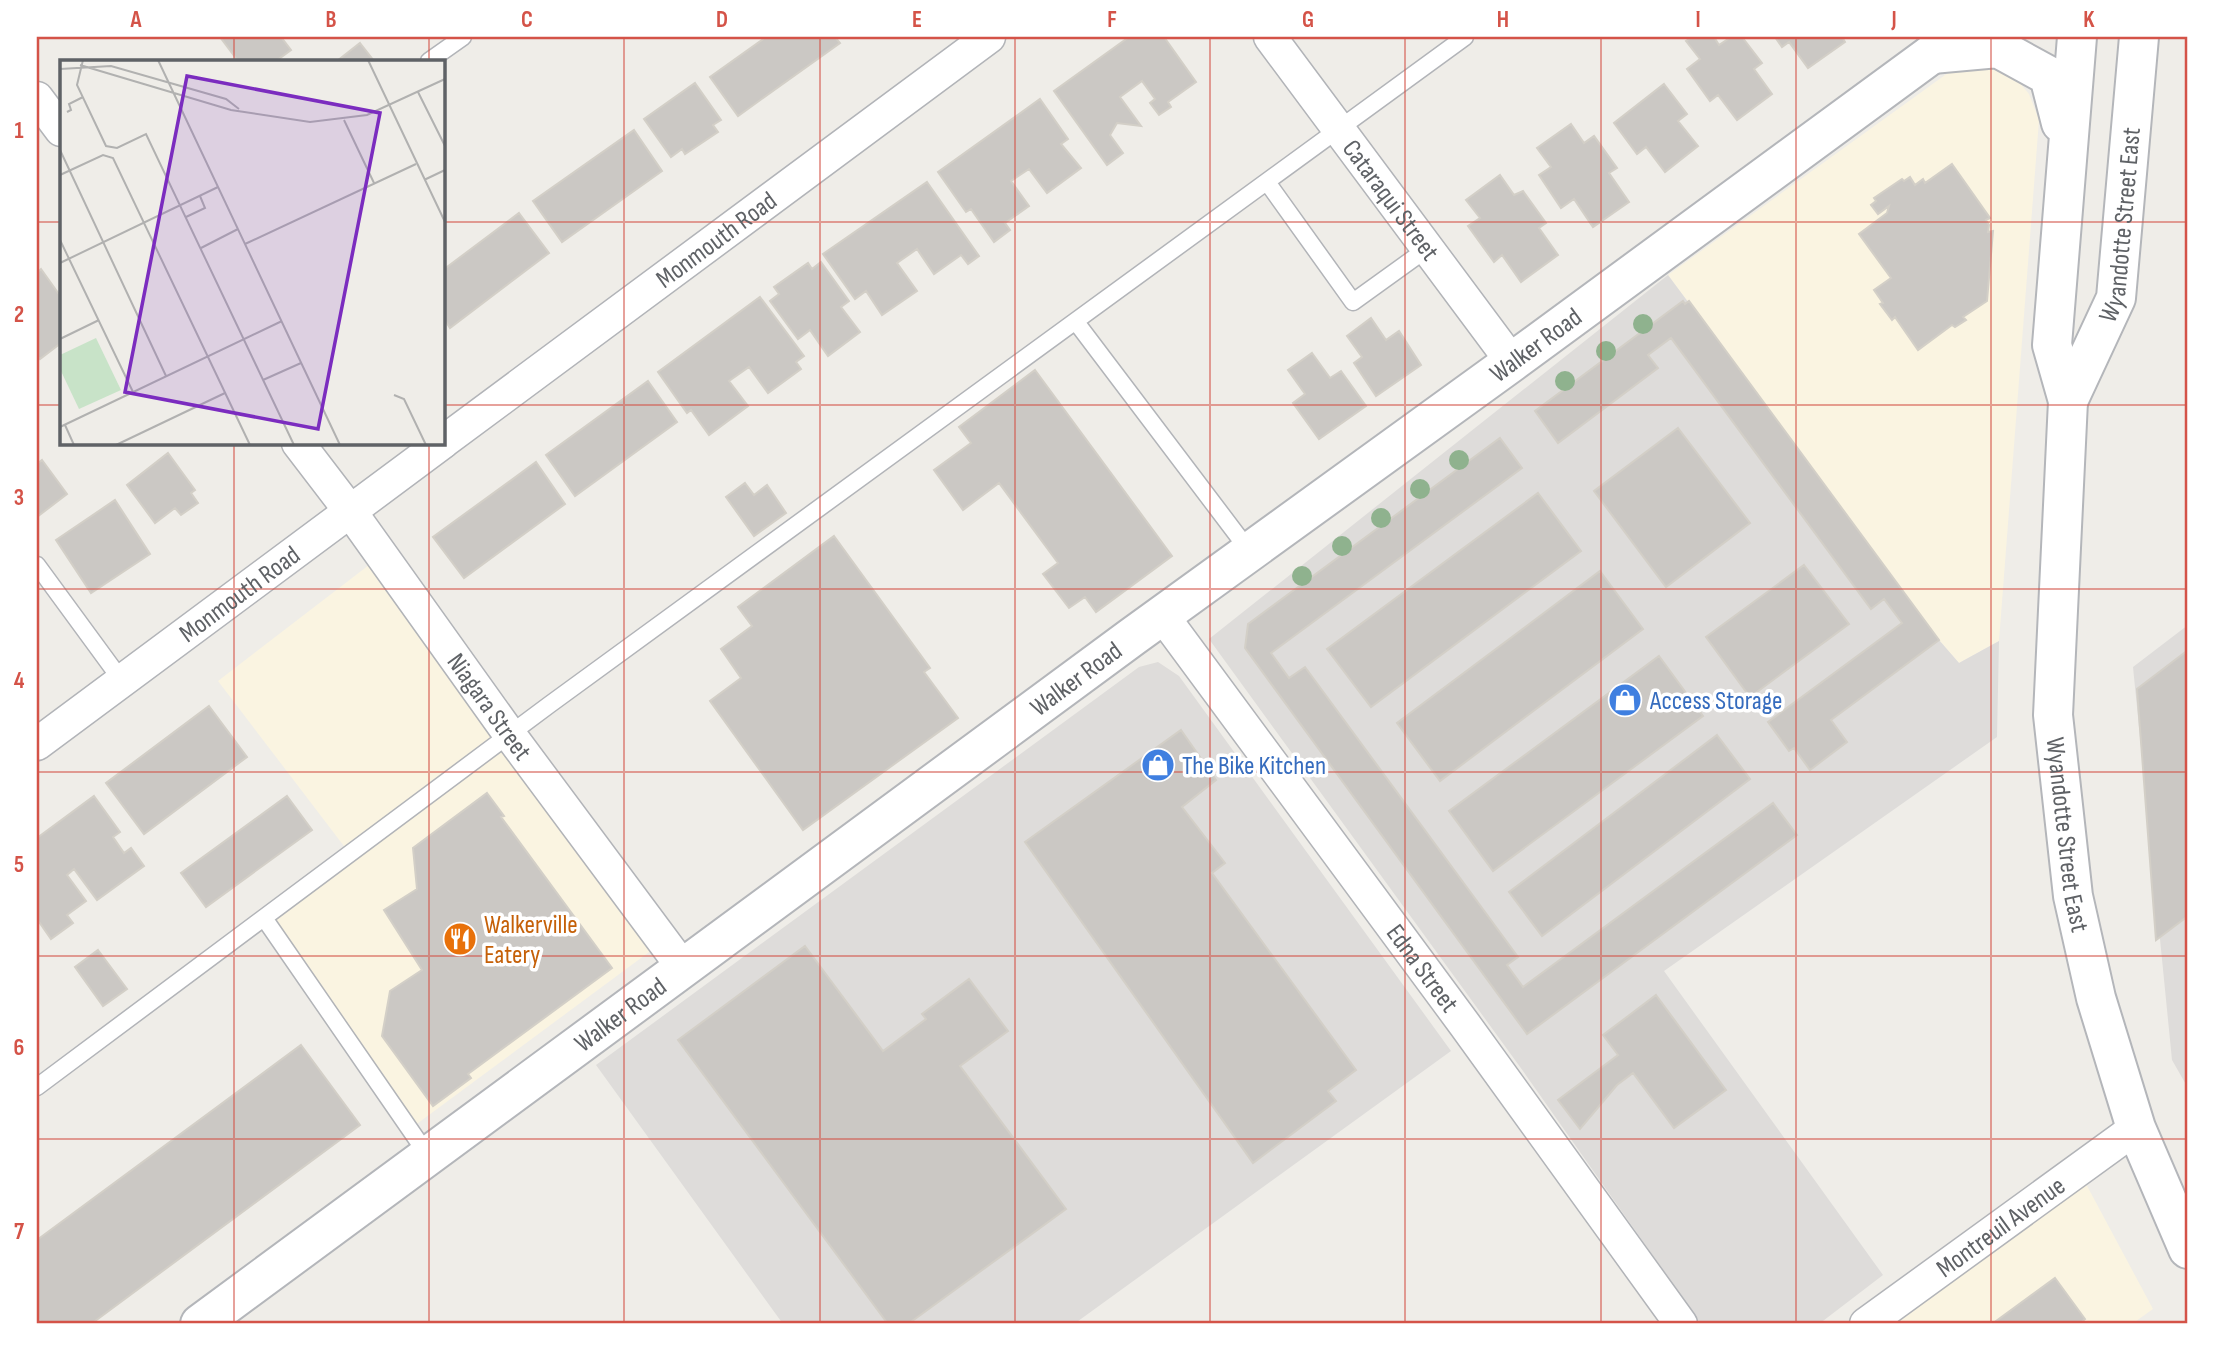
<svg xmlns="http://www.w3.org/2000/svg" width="2225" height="1361" viewBox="0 0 2225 1361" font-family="'Sofia Sans Condensed',sans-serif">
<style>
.commercial{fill:#faf4e1}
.industrial{fill:#dedcda}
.building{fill:#cbc8c4;stroke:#d3cfc7;stroke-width:2}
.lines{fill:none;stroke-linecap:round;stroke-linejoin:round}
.lane-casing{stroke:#b2b4b8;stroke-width:19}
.street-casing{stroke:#b2b4b8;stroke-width:35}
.secondary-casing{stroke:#b4b6ba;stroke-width:42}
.lane{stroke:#fff;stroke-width:16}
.street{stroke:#fff;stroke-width:32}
.secondary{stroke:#fff;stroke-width:38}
.tree{fill:#8fb28e}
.grid{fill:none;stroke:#d45348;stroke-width:2;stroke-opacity:0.55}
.labels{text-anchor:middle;stroke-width:7;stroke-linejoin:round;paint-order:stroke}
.street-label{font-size:26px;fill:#5f6266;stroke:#fff}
.shop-label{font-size:26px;fill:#366cbe;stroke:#fff;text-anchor:start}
.food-label{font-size:26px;fill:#c56008;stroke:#fff;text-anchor:start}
.inset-road{fill:none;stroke:#b1b1b0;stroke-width:2}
.view{fill:#7b2cbf;fill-opacity:0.15;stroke:#7b2cbf;stroke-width:3.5}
.inset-edge{fill:none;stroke:#5f6266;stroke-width:3.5}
.neatline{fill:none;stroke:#d45348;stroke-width:2.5}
.grid-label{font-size:23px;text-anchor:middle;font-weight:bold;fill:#d45348}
</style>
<rect width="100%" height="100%" fill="#efede8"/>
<!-- commercial -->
<path class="commercial" d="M1984,62L2013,75L2029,94L2039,120L1999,641L1959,663L1939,640L1668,275L1952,70Z
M382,555L664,941L410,1129L264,918L350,854L218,681Z
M2078,1169L2153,1309L2132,1324H1865Z"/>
<!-- industrial -->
<path class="industrial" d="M1668,275L1939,640L1959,663L1999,641L1997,737L1664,971L1883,1275L1819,1324H1701L1523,1071L1209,639Z
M2188,625V1088L2172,1060L2133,667Z
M1158,662L1179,676L1451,1051L1074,1324H783L596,1065L1139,667Z"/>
<!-- building -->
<path class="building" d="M220,37H281L291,50L276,61H238Z
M766,37H835L840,43L738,116L710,77Z
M1129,37H1164L1196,82L1168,102L1171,107L1159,115L1150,103L1155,99L1142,81L1120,97L1141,126L1117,123L1110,135L1123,153L1107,165L1054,91Z
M1692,37H1714L1719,45L1731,37H1742L1762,63L1754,69L1772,94L1737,120L1718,95L1710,101L1687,69L1700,59L1686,41Z
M1775,37H1842L1845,42L1808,68L1789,42L1782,47Z
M360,43L374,61H337Z
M695,83L721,120L713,125L718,132L685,154L682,149L671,157L644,119Z
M1664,84L1687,114L1678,121L1698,146L1665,172L1646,147L1637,154L1614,123Z
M1040,99L1068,139L1061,144L1081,168L1047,193L1029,169L1011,181L1029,206L1005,223L1010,230L994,242L971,209L966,212L938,172Z
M1571,124L1584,143L1594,136L1617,168L1609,173L1629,202L1593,227L1574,199L1561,208L1539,175L1551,167L1537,148Z
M634,130L662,171L562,242L533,201Z
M1952,164L1990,218L1986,220L1989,225L1988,232L1993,231L1987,301L1963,317L1966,320L1955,327L1952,325L1918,350L1895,317L1892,320L1880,304L1883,303L1874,290L1891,278L1859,234L1887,213L1889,206L1878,214L1871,205L1876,201L1874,198L1902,179L1904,181L1910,177L1915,185L1923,179L1925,183Z
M1500,175L1514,195L1523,191L1546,223L1539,228L1558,255L1521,282L1502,255L1494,262L1468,226L1480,218L1466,200Z
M927,182L979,256L968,264L961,255L934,274L917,249L897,263L917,291L882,315L866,291L855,299L823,254Z
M519,213L549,253L450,328L443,317V270Z
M821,262L849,301L841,307L860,332L828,356L810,330L798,339L770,301L779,294L774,287L808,263L812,269Z
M41,269L61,297V343L40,359L37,355V273Z
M760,297L804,356L796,362L801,369L768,393L749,367L729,381L748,406L709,435L691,410L687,413L658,372Z
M1683,301L1685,304L1689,301L1939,640L1831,720L1847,742L1810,770L1794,748L1789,751L1768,722L1902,623L1884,599L1871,609L1671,338L1648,355L1658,368L1558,443L1535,411Z
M1371,318L1386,340L1399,331L1421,365L1376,396L1354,363L1362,357L1347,336Z
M1312,353L1330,378L1341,371L1366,406L1319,439L1293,403L1305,394L1288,370Z
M1035,370L1172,556L1096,612L1085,597L1069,608L1043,574L1058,563L999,483L963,510L934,470L971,443L959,427Z
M648,381L677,422L575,496L546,455Z
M1678,428L1750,523L1666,587L1594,491Z
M1500,438L1522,468L1271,653L1289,678L1305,667L1518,957L1507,965L1523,987L1773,803L1797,835L1527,1034L1245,648L1248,624Z
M168,453L195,490L191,493L198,503L181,515L175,508L155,523L127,485Z
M42,460L67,494L37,517V464Z
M536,462L565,504L464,578L433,537Z
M745,483L754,495L767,485L786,513L754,536L726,497Z
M1538,493L1581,551L1371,707L1327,649Z
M115,500L150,554L91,593L56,540Z
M834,536L930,668L924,672L958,718L803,830L710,701L741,678L721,649L752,626L738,607Z
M1804,565L1849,624L1750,697L1706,637Z
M1600,571L1643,629L1440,781L1397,723Z
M2188,650V916L2156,940L2137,689Z
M1659,656L1703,716L1493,871L1449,811Z
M209,706L247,757L144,834L106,783Z
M1181,730L1216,780L1182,807L1225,863L1212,873L1356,1070L1328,1091L1336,1101L1253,1163L1025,842Z
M1717,735L1750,779L1542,936L1509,892Z
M487,793L504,816L501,817L612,968L468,1074L471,1078L433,1106L382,1036L390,991L422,970L384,910L417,889L413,848Z
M94,796L120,832L113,837L124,853L131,848L144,866L97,900L74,869L67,875L86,901L67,915L73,923L51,939L37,919V838Z
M287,796L312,830L206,907L181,873Z
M805,946L883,1051L926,1019L922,1014L969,979L1008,1031L960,1066L1066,1209L908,1324H888L678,1040Z
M98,950L127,989L103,1006L75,967Z
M1656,995L1726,1090L1674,1128L1633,1073L1617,1085L1580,1129L1558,1100L1618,1055L1603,1035Z
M301,1045L360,1125L91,1324H42L37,1318V1240Z
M2055,1278L2085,1319L2079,1324H1992Z"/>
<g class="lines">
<defs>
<path id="lane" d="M429,61L463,37
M1267,182L1353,302L1428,248
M1076,322L1250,552
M37,565L122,681
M264,918L429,1157
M37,1087L549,705L1465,37"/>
<g id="street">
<path id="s1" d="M1270,37L1512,362"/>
<path d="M37,98L61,130"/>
<path id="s2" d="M443,442L989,37"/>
<path id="s3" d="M298,443L350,511L510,735L684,969"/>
<path id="s4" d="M1162,615L1465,1025L1681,1324"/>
<path id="s5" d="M37,744L442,443"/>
<path id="s6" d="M1866,1324L2136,1128"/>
</g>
<g id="secondary">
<path id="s7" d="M2077,37L2052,345L2068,401L2053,715L2073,896L2096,998L2136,1128L2188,1249"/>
<path d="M1932,54L1998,48L2049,76L2061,123"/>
<path id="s8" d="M2068,401L2116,298L2139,37"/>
<path id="s9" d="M200,1324L1132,637L1512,362L1955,37"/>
</g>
</defs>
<!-- lane casing -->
<use href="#lane" class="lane-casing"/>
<!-- street casing -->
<use href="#street" class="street-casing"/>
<!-- secondary casing -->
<use href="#secondary" class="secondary-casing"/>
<!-- lane -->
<use href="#lane" class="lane"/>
<!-- street -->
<use href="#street" class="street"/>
<!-- secondary -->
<use href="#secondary" class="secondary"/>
</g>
<!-- trees -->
<g class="tree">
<circle cx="1643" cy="324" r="10"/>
<circle cx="1606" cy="351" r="10"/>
<circle cx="1565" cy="381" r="10"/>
<circle cx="1459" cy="460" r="10"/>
<circle cx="1420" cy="489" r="10"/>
<circle cx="1381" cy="518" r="10"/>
<circle cx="1342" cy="546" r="10"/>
<circle cx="1302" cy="576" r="10"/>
</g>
<!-- grid -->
<path class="grid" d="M234,37V61M429,37V61M624,37V1324M820,37V1324M1015,37V1324M1210,37V1324M1405,37V1324M1601,37V1324M1796,37V1324M1991,37V1324M37,222H61M443,222H2188M37,405H61M443,405H2188M234,443V1324M429,443V1324M37,589H2188M37,772H2188M37,956H2188M37,1139H2188"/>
<!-- icons -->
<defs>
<symbol id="shop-disc" viewBox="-11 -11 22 22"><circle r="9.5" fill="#3f7fe0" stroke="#fff"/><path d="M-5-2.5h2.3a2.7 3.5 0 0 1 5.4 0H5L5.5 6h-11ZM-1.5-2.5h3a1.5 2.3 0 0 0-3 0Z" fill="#fff"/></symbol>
<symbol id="restaurant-disc" viewBox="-11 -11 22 22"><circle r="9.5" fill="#e8710a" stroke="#fff"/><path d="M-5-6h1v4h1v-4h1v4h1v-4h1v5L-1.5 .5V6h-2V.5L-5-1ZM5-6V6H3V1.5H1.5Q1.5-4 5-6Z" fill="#fff"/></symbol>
</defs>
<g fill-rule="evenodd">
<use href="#shop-disc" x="1606" y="681" width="38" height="38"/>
<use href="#shop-disc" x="1139" y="746" width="38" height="38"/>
<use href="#restaurant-disc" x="441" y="920" width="38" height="38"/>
</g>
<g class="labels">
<!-- street labels -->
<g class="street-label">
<text dy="9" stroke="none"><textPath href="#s1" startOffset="203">Cataraqui Street</textPath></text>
<text dy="9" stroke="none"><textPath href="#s8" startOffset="187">Wyandotte Street East</textPath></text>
<text dy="9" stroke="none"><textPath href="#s2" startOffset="340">Monmouth Road</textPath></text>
<text dy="9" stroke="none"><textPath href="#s9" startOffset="1656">Walker Road</textPath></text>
<text dy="9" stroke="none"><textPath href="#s5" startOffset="252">Monmouth Road</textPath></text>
<text dy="9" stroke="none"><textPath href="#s9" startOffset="1088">Walker Road</textPath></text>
<text dy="9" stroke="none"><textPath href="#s3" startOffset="326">Niagara Street</textPath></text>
<text dy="9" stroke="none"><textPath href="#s7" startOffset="802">Wyandotte Street East</textPath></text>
<text dy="9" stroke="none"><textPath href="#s4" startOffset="439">Edna Street</textPath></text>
<text dy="9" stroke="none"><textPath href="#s9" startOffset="522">Walker Road</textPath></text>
<text dy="9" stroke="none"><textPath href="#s6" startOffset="166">Montreuil Avenue</textPath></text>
</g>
<!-- shop labels -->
<g class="shop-label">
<text x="1650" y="709">Access Storage</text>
<text x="1182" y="774">The Bike Kitchen</text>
</g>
<!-- food labels -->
<g class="food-label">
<text x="484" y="933">Walkerville<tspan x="484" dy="30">Eatery</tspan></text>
</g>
</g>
<!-- overview -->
<g transform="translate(60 60)">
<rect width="385" height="385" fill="#efede8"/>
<path d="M36,278L61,330L19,349L0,309V295Z" fill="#c8e3c8"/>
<path class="inset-road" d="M23,0L17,25L46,86L57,88L86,74L234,385M98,0L280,385M308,0L385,162M20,5L171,50L250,62L307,55L385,19M0,9L51,6L166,39L179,49M358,32L385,86M7,52L11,50L9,44L23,37M284,60L314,123M0,90L106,316M0,115L43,95L53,98L190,385M364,120L385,110M126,157L145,148L140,136M0,180L73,332M185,184L356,104M141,188L178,169M0,203L158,127M0,279L39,260M203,320L241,303M334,335L344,339L366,385M5,365L14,385M0,367L222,261M56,385L165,333"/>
<path class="view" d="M127,16L320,53L258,369L65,332Z"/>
<rect width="385" height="385" class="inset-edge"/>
</g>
<!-- border -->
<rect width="2225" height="1361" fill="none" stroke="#ffffff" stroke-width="77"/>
<rect x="38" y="38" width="2148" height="1284" class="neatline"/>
<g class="grid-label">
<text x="136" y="27">A</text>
<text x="331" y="27">B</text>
<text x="527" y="27">C</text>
<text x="722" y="27">D</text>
<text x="917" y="27">E</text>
<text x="1112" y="27">F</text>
<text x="1308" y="27">G</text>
<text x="1503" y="27">H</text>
<text x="1698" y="27">I</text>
<text x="1894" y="27">J</text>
<text x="2089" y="27">K</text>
<text x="19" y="138">1</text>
<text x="19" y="322">2</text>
<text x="19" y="505">3</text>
<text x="19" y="688">4</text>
<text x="19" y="872">5</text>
<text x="19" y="1055">6</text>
<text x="19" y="1239">7</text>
</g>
</svg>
